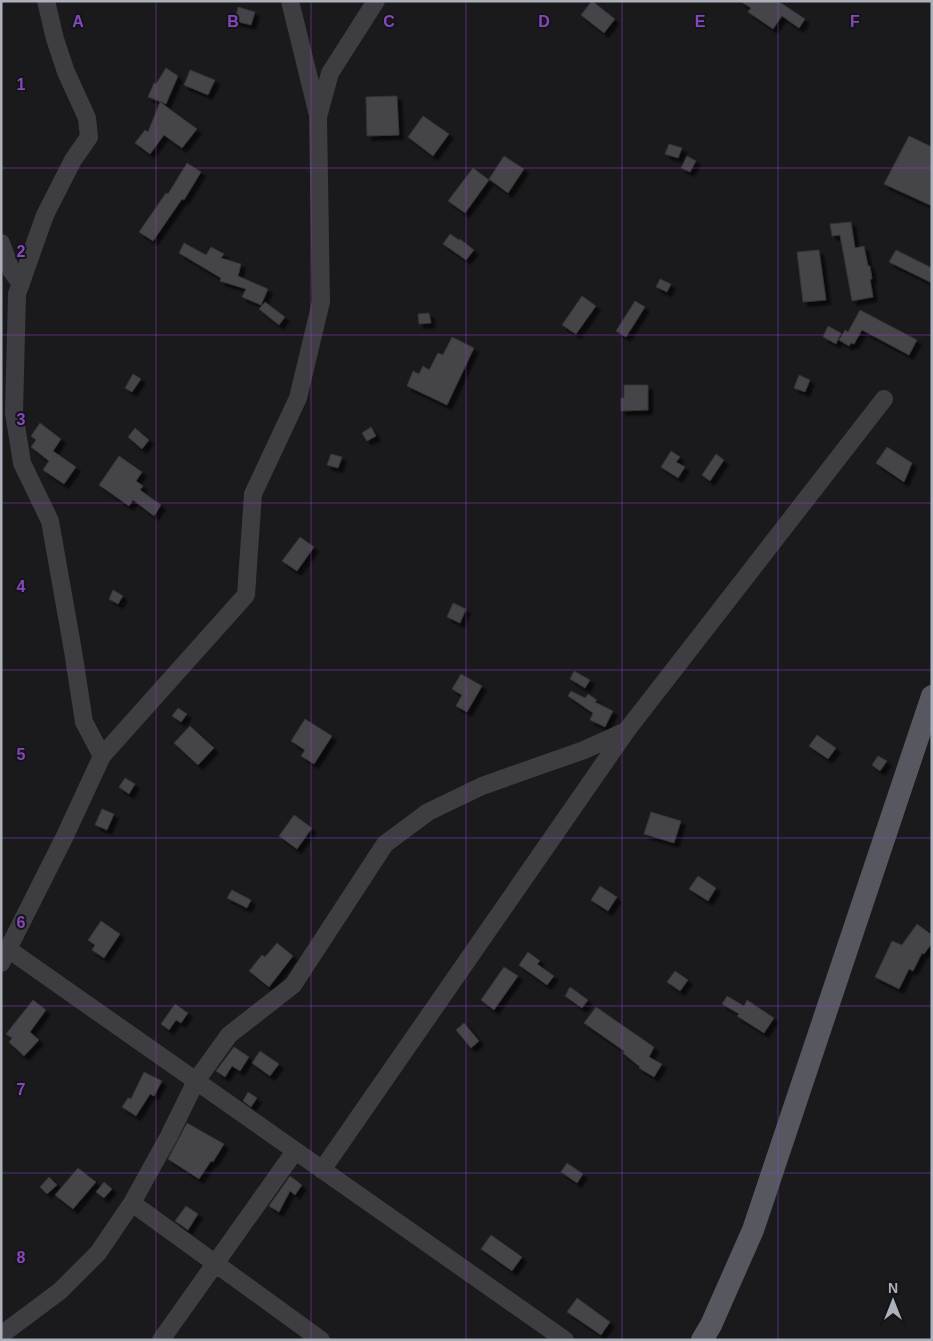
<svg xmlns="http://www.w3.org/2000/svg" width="933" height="1341" viewBox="0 0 933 1341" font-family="Arial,sans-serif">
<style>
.building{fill:#444549;stroke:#343438;filter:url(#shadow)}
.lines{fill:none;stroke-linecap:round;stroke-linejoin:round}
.minor{stroke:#3d3d42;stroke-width:18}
.major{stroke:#57585f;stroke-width:22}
.grid{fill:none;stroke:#8547be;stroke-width:1;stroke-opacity:0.55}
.grid-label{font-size:16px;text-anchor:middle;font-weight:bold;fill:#8547be;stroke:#151417;stroke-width:4;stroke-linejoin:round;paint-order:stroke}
</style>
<defs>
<filter id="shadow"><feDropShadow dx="4.5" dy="4.5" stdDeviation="1" flood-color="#0009"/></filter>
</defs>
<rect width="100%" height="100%" fill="#1a1a1c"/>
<!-- building -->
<path class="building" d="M592,1L615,19L604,33L581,15Z
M740,1H778L805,19L799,28L782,16L773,29L748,12L751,8Z
M238,7L255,12L251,25L235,21Z
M166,68L178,76L166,104L148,97L154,83L156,84Z
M190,70L215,80L208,95L184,85Z
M397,96L399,135L367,136L366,97Z
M160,102L197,129L182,148L164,135L150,154L135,143L145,130L148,132Z
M423,116L449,134L433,156L408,137Z
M909,136L932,147V206L884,184Z
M669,144L682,148L678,158L665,154Z
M504,156L524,169L508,193L489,179Z
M687,156L696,161L690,172L681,168Z
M187,163L201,172L184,200L182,199L153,241L139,232L166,193L168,194Z
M473,168L489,180L465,213L448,201Z
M851,222L855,248L864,246L868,266H870L872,279H870L873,297L852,301L840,235L832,236L830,224Z
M450,234L459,240L460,239L474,250L466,260L443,244Z
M184,243L206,255L211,247L224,254L221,258L241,264L238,276L268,289L261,305L242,297L246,289L220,281L221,278L179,253Z
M819,250L826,300L803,302L797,252Z
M896,250L932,268V283L889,262Z
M660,279L671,284L667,292L656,287Z
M582,296L596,306L576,334L562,325Z
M635,301L645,307L626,337L616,331Z
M265,302L285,317L279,325L259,309Z
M860,310L917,340L909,355L862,330L854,344L851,343L849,346L839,340L845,330L848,332Z
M429,313L431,323L419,324L418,314Z
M828,326L841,333L836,344L823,337Z
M452,337L474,348L447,405L407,386L413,371L419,374L423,366L429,370L438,353L443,355Z
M133,374L141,379L132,392L125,388Z
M799,375L810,380L805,392L794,388Z
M624,385H648V410L621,411V398H624Z
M40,423L61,439L53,451L76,467L64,484L43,470L49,461L31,447L36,440L31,436Z
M371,427L376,436L367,441L362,433Z
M135,428L149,440L142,449L128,437Z
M887,447L912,463L904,482L876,463Z
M671,451L680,457L676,462L685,467L678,478L661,467Z
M331,454L342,457L338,468L327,465Z
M716,454L724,460L710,481L702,475Z
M119,456L142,472L136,481L143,486L140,490L161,505L154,516L133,500L129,506L99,485Z
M300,537L314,547L297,571L282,561Z
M113,590L123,596L118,604L109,599Z
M453,603L466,609L460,623L447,617Z
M574,671L590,680L585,688L570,679Z
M461,674L482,686L467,712L456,706L462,695L452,689Z
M571,691L585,698L588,694L597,700L595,702L613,711L605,727L590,720L593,713L568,696Z
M178,708L187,714L181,722L172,716Z
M305,719L332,736L314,764L301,756L305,750L291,741Z
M190,726L214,748L198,765L174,743Z
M817,735L836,748L828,759L809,746Z
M878,756L887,761L880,771L872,765Z
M125,778L135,784L129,794L119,787Z
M102,809L114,814L107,830L95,825Z
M651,812L681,821L674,843L644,834Z
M294,815L312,828L297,849L279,836Z
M698,876L716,888L708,901L689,889Z
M600,886L617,897L608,911L591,900Z
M232,890L251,900L247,908L227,898Z
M101,921L120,934L104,958L92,950L95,945L88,940Z
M917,924L932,935V943L924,954L922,953L913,971L909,969L899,989L875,977L892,941L902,945Z
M277,943L293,956L269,987L249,971L262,955L265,957Z
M528,952L540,961L537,964L554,976L547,985L519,965Z
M504,967L518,976L494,1010L481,1000Z
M675,971L688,980L680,991L667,982Z
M570,987L588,1000L582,1008L565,996Z
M727,996L744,1006L747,1000L774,1018L764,1033L737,1016L739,1014L722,1004Z
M33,1000L46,1010L30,1032L39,1040L24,1056L9,1042L12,1038L6,1034Z
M175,1004L188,1013L181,1023L176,1020L169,1030L161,1024Z
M596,1007L654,1047L649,1057L662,1064L654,1077L639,1068L640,1067L623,1053L624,1051L584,1023Z
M464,1023L479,1041L471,1048L456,1030Z
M234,1047L249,1057L240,1071L232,1066L225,1077L216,1071Z
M260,1051L279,1064L270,1076L252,1063Z
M144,1072L162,1081L154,1096L150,1094L136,1116L122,1107L128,1098L131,1099Z
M248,1092L257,1098L251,1107L243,1101Z
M187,1123L224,1144L213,1162L211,1161L199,1179L168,1159Z
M567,1163L583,1174L577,1183L561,1172Z
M78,1168L96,1182L73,1209L55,1195Z
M290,1176L302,1185L295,1195L290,1191L279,1212L269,1206Z
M49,1177L57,1185L47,1194L40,1187Z
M104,1182L112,1189L104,1198L96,1192Z
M186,1206L198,1214L188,1230L175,1221Z
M491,1235L522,1257L512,1271L481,1249Z
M577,1298L610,1322L601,1335L567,1312Z"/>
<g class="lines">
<!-- minor -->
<path class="minor" d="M46,1L55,39L66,72L87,118L89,137L73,160L45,215L17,294L14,413L22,463L50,521L73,651L84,722L102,756
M290,1L318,115
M1,243L11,270L21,284
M8,949L565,1340
M1,963L64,838L102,756L246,595L253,494L298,398L321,302L318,117L330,73L376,1
M322,1170L627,730L884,399
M132,1203L321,1340
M1,1335L60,1291L98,1253L132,1203L169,1136L196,1081L229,1035L293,985L385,844L428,812L482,786L584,750L626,731
M161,1340L295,1151"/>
<!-- major -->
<path class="major" d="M702,1340L711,1325L753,1230L932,696"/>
</g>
<!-- grid -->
<path class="grid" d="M156,1V1340M311,1V1340M466,1V1340M622,1V1340M778,1V1340M1,168H932M1,335H932M1,503H932M1,670H932M1,838H932M1,1006H932M1,1173H932"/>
<g class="grid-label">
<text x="78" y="27">A</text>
<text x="233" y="27">B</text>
<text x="389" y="27">C</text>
<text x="544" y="27">D</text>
<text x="700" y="27">E</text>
<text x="855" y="27">F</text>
<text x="21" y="90">1</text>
<text x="21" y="257">2</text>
<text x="21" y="425">3</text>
<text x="21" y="592">4</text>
<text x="21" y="760">5</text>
<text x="21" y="928">6</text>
<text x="21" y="1095">7</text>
<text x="21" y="1263">8</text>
</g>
<!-- border -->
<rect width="933" height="1341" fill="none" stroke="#adb1bb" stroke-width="5"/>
<!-- north arrow -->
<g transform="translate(893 1301)" stroke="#151417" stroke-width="4" paint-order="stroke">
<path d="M0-4L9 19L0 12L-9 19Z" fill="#adb1bb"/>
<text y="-8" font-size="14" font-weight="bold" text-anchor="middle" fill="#adb1bb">N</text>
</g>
</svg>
